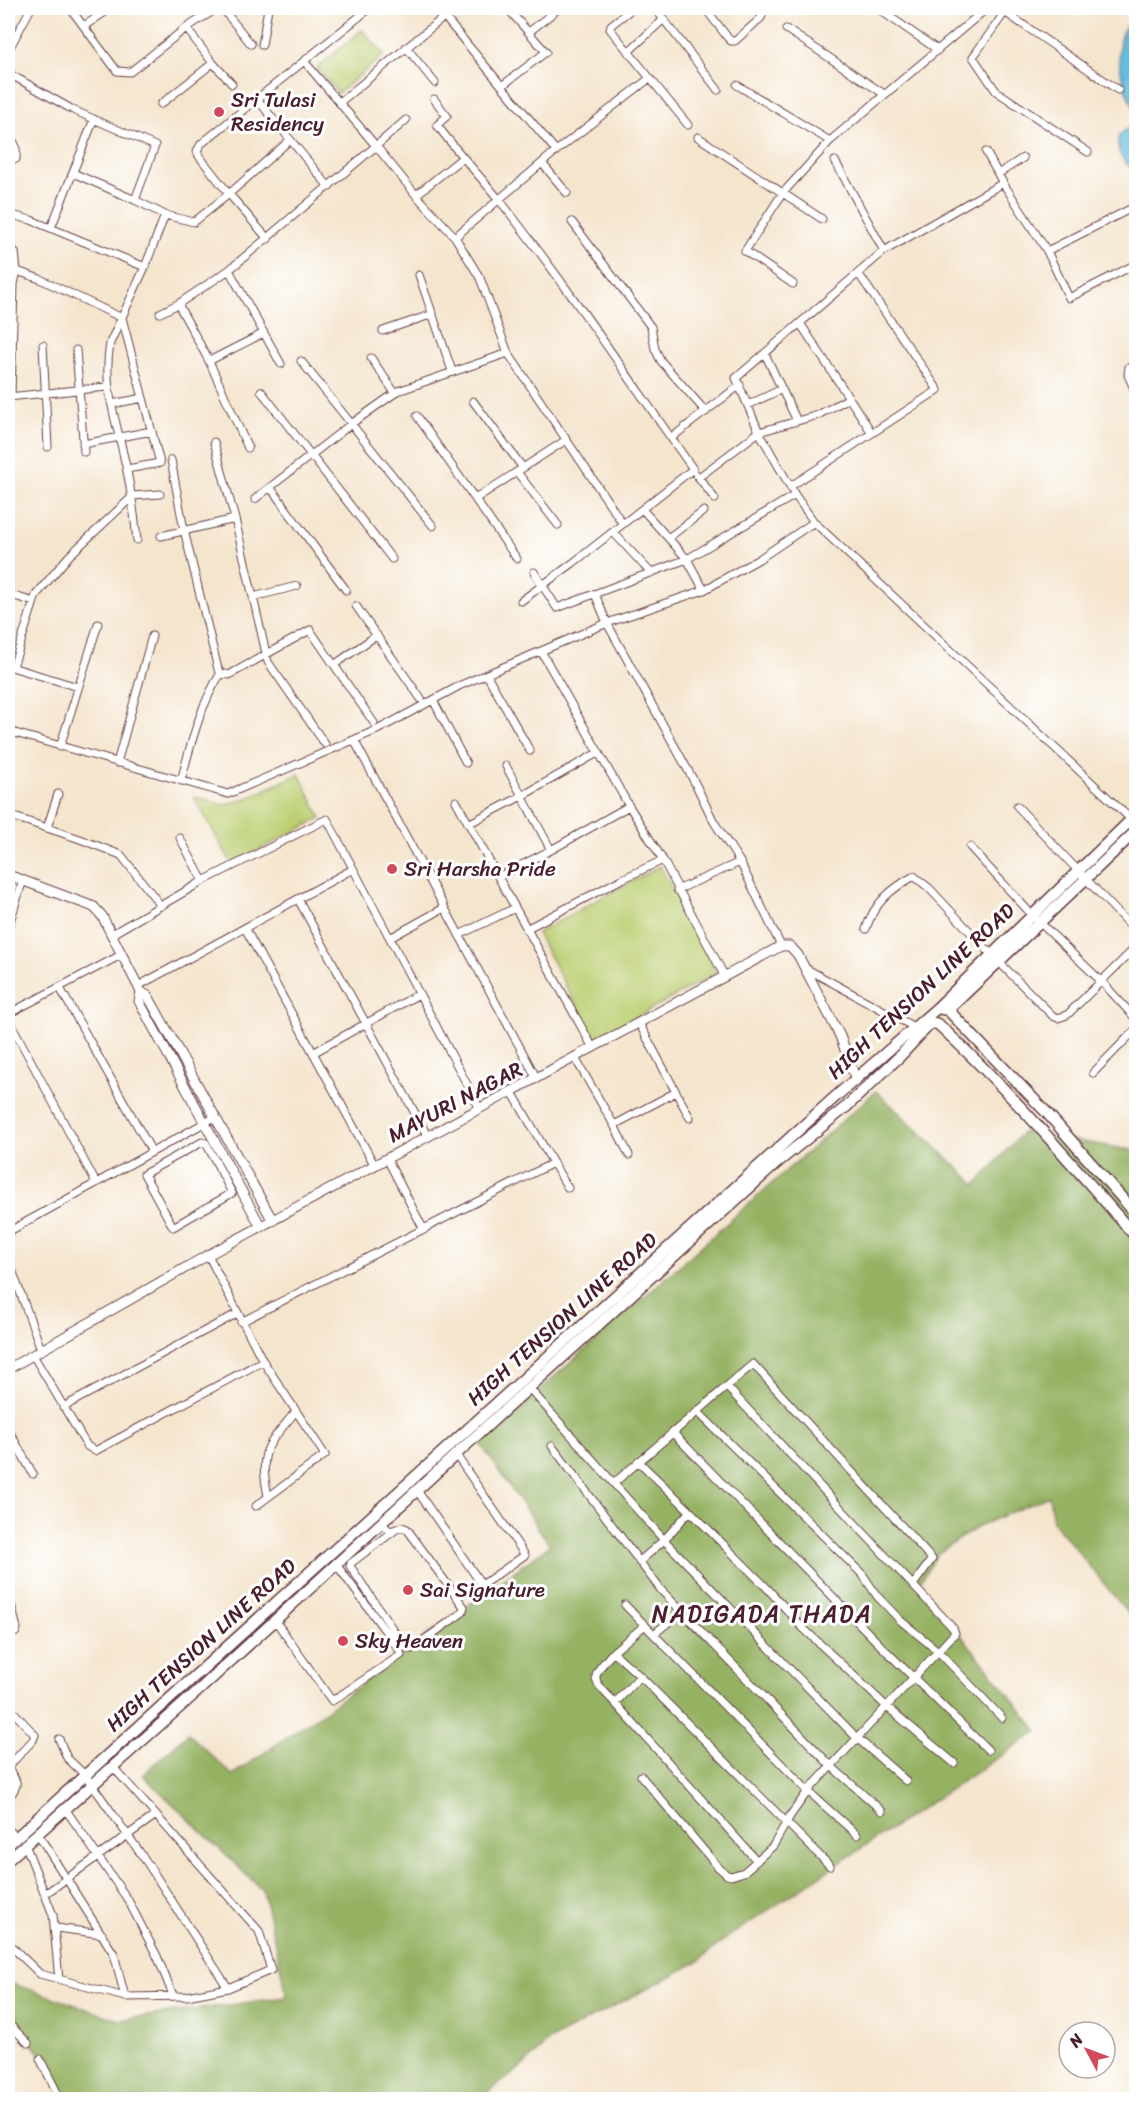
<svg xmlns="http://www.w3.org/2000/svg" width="1144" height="2107" viewBox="0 0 1144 2107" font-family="Sriracha,sans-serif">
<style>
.green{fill:#bccf72;stroke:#83774e;stroke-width:1.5}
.forest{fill:#95b264;stroke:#706848;stroke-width:1.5}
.water{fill:#62bee0;stroke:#566e86;stroke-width:1.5}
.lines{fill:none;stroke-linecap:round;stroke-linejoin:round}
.minor-casing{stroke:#643d43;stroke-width:9}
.tertiary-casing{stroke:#643d43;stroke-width:11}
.secondary-casing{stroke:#643d43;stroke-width:13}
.minor{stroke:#fff;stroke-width:7}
.tertiary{stroke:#fff;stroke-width:9}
.secondary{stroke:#fff;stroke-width:10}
.poi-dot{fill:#d1495b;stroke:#fff;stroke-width:2}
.labels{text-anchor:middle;stroke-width:6;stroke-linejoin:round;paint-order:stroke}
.poi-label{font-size:21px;fill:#4a1f2b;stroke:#fff;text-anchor:start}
.street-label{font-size:21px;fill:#4a1f2b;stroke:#fff}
.quarter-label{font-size:24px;letter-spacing:1.5px;fill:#4a1f2b;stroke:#fff}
</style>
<rect width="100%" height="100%" fill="#fff"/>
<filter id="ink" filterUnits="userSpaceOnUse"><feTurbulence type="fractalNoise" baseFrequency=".0167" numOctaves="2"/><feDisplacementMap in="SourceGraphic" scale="12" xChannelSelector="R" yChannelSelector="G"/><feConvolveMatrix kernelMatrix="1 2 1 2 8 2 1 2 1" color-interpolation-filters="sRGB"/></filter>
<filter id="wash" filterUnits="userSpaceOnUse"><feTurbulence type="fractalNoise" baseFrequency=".008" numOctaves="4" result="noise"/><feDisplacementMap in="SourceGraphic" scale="24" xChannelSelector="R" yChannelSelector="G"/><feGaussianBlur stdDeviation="1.35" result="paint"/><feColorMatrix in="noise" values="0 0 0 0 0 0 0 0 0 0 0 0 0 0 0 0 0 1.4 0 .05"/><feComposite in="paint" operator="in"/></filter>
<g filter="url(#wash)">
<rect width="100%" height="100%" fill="#f4e5cd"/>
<!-- green -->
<path class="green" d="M362,30L384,55L338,93L317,68Z
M299,774L321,818L232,864L194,797L224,805L246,799Z
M660,866L717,973L595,1040L537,933Z"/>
<!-- forest -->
<path class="forest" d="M876,1091L976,1185L1023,1132L1136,1151V1623L1053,1521L1049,1496L981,1525L938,1553L919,1583L1038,1731L728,1937L697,1962L550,2040L525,2064L480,2099H67L49,2064L8,2017V1986L11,1983L119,2020L287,1997L263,1891L143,1775L188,1733L232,1775L322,1713L550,1545L480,1443Z"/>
<!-- water -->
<path class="water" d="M1136,19V109C1123,93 1112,46 1125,28C1127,25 1133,22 1136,19Z
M1136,117V174C1124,162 1115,153 1119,135L1135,124Z"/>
</g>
<g filter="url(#ink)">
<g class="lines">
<defs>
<path id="minor" d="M70,8L117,71L130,72L186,28L218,8
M222,8L251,44
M437,8L556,151
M633,8L611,25L610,29L688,125
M655,8L718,90
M705,8L728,38L731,41H735L761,18L763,13L759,8
M877,8L938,50
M999,8L1118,90
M1005,12L973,57L996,91L1088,152
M84,26L111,8
M186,28L213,63
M786,29L884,94
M529,32L559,8
M262,45L268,8
M406,47L435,83
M8,51L31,8
M628,52L664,19
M8,73L73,110L155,146L135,200L73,173
M503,85L546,52L507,8
M737,85L830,141
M257,99L329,187
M434,99L447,116L437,125C457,152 480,176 501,202C561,278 616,359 671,438
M340,102L455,8
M161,104L213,63L232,84
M406,120L376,146L416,195L455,237L480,278L508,353L623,524
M8,136C16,142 17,148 16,159
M698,137L822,219
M290,140L229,194L199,156L197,151L201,144L370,8
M986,152L1003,183L1047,251L1136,206
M835,161L884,251
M542,163L567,193
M998,174L1023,158
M1003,183L884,251L736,378L759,432L795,495L814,522L1136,824
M416,195L462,158
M135,200L165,215L194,222L229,194L268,239
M8,214L31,220L145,267
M572,222L651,327L655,349L661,361L706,412
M51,228L94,119
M455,237L556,151L650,78
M8,246L15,252L17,271
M1047,251L1069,298L1136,264
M229,270L281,364
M419,275L452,371
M793,284L745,251L782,194L830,141L987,8
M160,313L178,304
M800,323L872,433
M383,331L433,314
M43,345L48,447
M76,350L84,452
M765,354L797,421
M371,358L395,393
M209,361L264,333
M301,361L433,526
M1129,367L1128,375L1136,393
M261,391L392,559
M8,397L107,387
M11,397L14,284L17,271L40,279L122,318L160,463L127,469
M473,401L523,468
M112,404L143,398
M748,405L782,389
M417,416L517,559
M214,442L235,519L268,662L325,744
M83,444L152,431
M248,448L209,361L178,304L229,270L376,146L304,61
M171,460L184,530L218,669L221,673L229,675L310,630L374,723
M8,469V482
M517,472L558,525
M696,474L715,499
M699,477L759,432L818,415L849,398
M791,486L938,390L858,273
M270,487L346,590
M255,499L351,424L398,391L508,353
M475,499L566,440
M642,509L687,559L704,590
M613,532L651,573
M161,536L235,519
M668,538L704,511
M137,540C134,510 130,482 123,453C114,412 103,386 110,343L145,267L165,215
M534,572L557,608L687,559L795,495
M8,594L34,602
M595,594L607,623L695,783L714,822L740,862L781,946
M253,597L297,586
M521,601L573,563L693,469L671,438L740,385
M356,606L421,699
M541,651L629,806L663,860L725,977
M334,665L377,635
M8,666L78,687
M13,667L36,595L69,556L133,496L160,494
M487,675L530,751
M433,700L466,763
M8,731L228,794L379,729L461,685L607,623L704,590L759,559L814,522
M354,740L537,1079
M60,747L98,624
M117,763L152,636
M506,766L551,850
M181,781C191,744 200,705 221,673
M456,801L593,1048
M1017,806L1136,932
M8,815L80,839L121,855L161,906
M468,824L522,796L599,752
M47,828L58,794
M180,838L203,881
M970,847L1032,915L1102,982L1136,1019
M498,877L551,850L629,806
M677,890L740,862
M298,899L428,1137
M8,928L23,880
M245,928L375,1166
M526,929L620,880L663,860
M866,929C874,903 891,889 914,876L929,888L991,954L1053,1016L1058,1018L1067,1015L1136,947
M112,934L203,881L327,819L480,1109
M459,935L515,908
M390,938L444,908
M805,968L914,1027
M138,986L353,869
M60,988L152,1152
M8,1014L121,955
M8,1018L96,1183
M313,1053L419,994
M575,1058L614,1125L676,1092L639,1023
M1093,1073L1136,1029
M676,1092L690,1118
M614,1125L629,1155
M202,1142L206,1143L232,1193L173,1227L144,1174Z
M387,1159L424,1230
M553,1163L568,1188
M8,1232L215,1117
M208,1255L263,1361L325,1455L256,1506
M8,1259L41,1349
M241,1322L553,1163L512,1092
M33,1355L87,1446L95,1451L263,1361
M529,1388L664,1540L856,1737L906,1781
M63,1407L238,1313
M698,1412L863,1575L877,1596L901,1621L938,1651L1002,1718
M8,1429L33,1474
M672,1432L882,1647L988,1750
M552,1446L661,1590L831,1766L882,1811
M638,1461L690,1511
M614,1483L753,1364L932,1559L913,1585
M416,1489L482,1585L525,1555L456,1455
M268,1496C258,1449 267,1447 296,1411
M381,1523L390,1531L402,1527L407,1529L464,1607L462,1613L411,1649L404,1646L350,1566L351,1563L394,1531
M639,1562L664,1540L690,1511L768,1589L802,1627L886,1706L954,1763
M8,1593L17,1628L16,1632L8,1636
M625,1605L808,1791L857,1835
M275,1620L332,1701L401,1655L400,1651L336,1564
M645,1625L613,1652L640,1676L830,1866
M654,1634L681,1612
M613,1652C590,1679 590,1677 615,1703
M640,1676L615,1703L757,1861
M8,1706L35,1735L33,1740L8,1767
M59,1739L67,1758L85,1775L93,1786L148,1864L228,1988
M8,1769C18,1782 20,1785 8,1798
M641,1776L718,1867L727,1875L731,1876L744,1872L773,1846L790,1816L808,1791L955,1633L953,1628L727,1387
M66,1810L128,1900L157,1956L173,1995
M8,1829L16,1837
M38,1834L114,1954L125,1997
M25,1844L53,1915L59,1980
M45,1894L156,1815
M56,1928L102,1934
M8,1943L40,1974L125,1997L187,1996L228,1988L271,1970L259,1931L113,1767
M8,2023L28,2043
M40,2059L61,2100"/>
<path id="tertiary" d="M8,875L94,907L102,916L141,992L148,996L273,1221
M141,992L139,1001L261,1227
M8,1369L208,1255L781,946H790L798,955L840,1036L856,1080"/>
<path id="secondary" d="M937,1008L948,1010L1047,1113L1136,1214
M948,1010L1136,831
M8,1845L834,1098L937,1008L1136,815
M8,1860L199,1690L487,1426L779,1161L846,1107L900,1056L930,1024L935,1023L939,1025C1010,1091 1072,1164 1136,1237"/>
</defs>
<!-- minor casing -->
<use href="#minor" class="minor-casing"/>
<!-- tertiary casing -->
<use href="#tertiary" class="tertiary-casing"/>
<!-- secondary casing -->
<use href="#secondary" class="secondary-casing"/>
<!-- minor -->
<use href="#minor" class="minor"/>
<!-- tertiary -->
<use href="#tertiary" class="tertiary"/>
<!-- secondary -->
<use href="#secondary" class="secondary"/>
</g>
</g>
<!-- markers -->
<g class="poi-dot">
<circle cx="219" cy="112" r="6"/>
<circle cx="392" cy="869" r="6"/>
<circle cx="408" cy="1590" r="6"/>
<circle cx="343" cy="1641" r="6"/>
</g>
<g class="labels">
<!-- poi labels -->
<g class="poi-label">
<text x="231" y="107">Sri Tulasi<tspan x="231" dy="24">Residency</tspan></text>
<text x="404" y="876">Sri Harsha Pride</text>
<text x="420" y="1597">Sai Signature</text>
<text x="355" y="1648">Sky Heaven</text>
</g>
<!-- street labels -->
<g class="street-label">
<text transform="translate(921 991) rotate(-43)" y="7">HIGH TENSION LINE ROAD</text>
<text transform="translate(455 1102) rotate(-28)" y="7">MAYURI NAGAR</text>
<text transform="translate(562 1319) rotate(-42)" y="7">HIGH TENSION LINE ROAD</text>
<text transform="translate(201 1645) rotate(-42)" y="7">HIGH TENSION LINE ROAD</text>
</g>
<!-- quarter labels -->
<g class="quarter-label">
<text x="762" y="1622">NADIGADA THADA</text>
</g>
</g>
<!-- margin -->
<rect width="1144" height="2107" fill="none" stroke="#fff" stroke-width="30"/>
<!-- north arrow -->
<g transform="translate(1087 2050) rotate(311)"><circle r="28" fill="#ffffff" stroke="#b7a5aa" stroke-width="1.5"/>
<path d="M0-4.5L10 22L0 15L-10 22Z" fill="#d1495b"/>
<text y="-9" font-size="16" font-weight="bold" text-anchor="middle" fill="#4a1f2b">N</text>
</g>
</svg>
